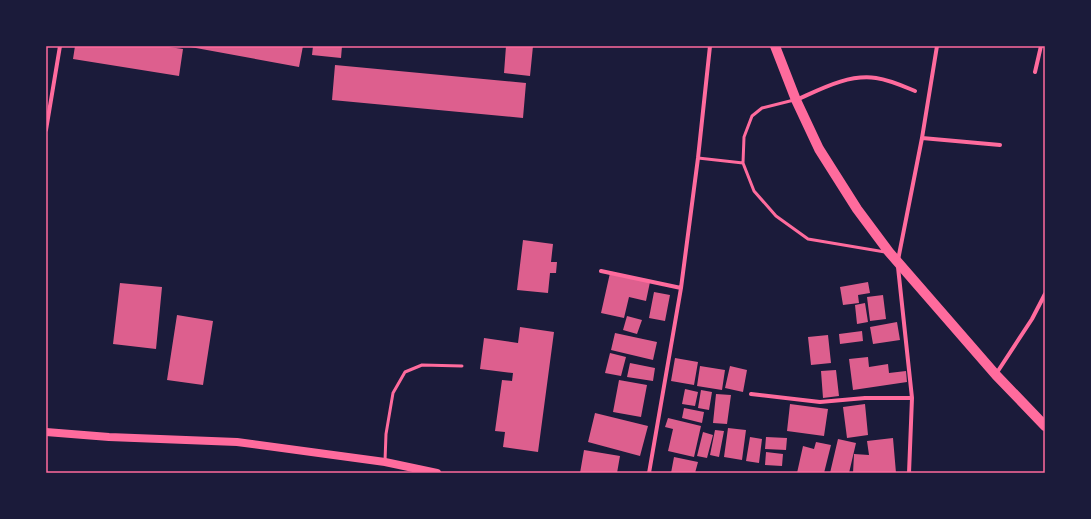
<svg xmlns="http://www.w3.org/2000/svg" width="1091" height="519" viewBox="0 0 1091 519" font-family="Merriweather,serif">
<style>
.building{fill:#dd5f8e}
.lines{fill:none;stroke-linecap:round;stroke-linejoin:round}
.service{stroke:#ff6b9d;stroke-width:3}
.minor{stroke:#ff6b9d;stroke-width:4}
.secondary{stroke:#ff6b9d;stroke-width:8}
.primary{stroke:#ff6b9d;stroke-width:10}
.neatline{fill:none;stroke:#ff6b9d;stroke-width:1.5}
</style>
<rect width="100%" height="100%" fill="#1b1b3a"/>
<!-- building -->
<path class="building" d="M75,46H162L183,49L179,76L73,59Z
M185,46H303L299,67Z
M313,46H342L341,58L312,55Z
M506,46H533L530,76L504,73Z
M335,65L526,83L523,118L332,100Z
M523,240L553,244L551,262H557L556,273H550L548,293L517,290Z
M610,273L650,282L646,301L629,297L624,318L601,313Z
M868,282L870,293L858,295L859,303L843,305L840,287Z
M120,283L162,287L156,349L113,344Z
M654,292L670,295L665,321L649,318Z
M883,295L886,319L870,321L867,297Z
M865,303L868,322L857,324L855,305Z
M177,315L213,321L203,385L167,380Z
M627,316L642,320L637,334L623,330Z
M897,322L900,340L873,344L870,327Z
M520,327L554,332L538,452L503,447L505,432L495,431L502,380L512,381L513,373L480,369L484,338L518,343Z
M862,331L863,341L840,344L839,334Z
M615,333L657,342L653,360L611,350Z
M828,335L831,363L811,365L808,337Z
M610,353L626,357L621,376L605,373Z
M868,357L869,367L888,364L889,373L906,371L907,382L853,390L849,359Z
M675,358L698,362L694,385L671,381Z
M630,363L655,368L653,381L627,377Z
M700,366L725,370L722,390L697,386Z
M730,366L747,370L743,392L725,388Z
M836,370L839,396L823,398L821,371Z
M619,380L647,385L641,417L613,412Z
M685,389L698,392L695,406L682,404Z
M701,390L712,392L709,410L698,408Z
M716,394L731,395L727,424L713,423Z
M790,404L828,409L824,436L787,431Z
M865,404L868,435L847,438L843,407Z
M684,408L704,412L702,423L682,418Z
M595,413L648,426L640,456L588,442Z
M668,418L701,426L694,457L668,451L673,429L665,427Z
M728,428L746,430L742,460L724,457Z
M715,430L724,431L719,457L710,455Z
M703,432L713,435L707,458L697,456Z
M750,437L762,439L759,463L746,461Z
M766,437L787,438L786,450L765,449Z
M893,438L896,473H853L854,454L869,455L867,441Z
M838,439L856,443L849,473H830Z
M816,442L831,445L824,473H797L803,446L814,449Z
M584,450L620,456L617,473H580Z
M766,452L783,454L782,466L765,465Z
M674,457L698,462L695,473H671Z"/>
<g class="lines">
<!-- service -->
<path class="service" d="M794,100L762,108L752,116L744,137L743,163L754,191L776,216L808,239L885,252
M698,158L743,163
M385,461L386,434L393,393L405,372L422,365L462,366"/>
<!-- minor -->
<path class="minor" d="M1035,72L1041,46
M796,100C821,89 848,74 876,78C890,80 903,86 915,91
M46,130L60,46
M922,138L1000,145
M898,260L922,138L937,46
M898,267L912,398L909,473
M601,271L681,288
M996,374L1032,319L1045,294
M751,394L820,402L865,398H912
M649,473L681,288L698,158L710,46"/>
<!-- secondary -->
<path class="secondary" d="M46,432L109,437L237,442L385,462L437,473"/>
<!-- primary -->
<path class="primary" d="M775,46L796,100L819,149L857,209L889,252L996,375L1045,426"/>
</g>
<!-- border -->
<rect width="1091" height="519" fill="none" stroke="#1b1b3a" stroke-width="94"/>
<rect x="47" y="47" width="997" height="425" class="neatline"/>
</svg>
